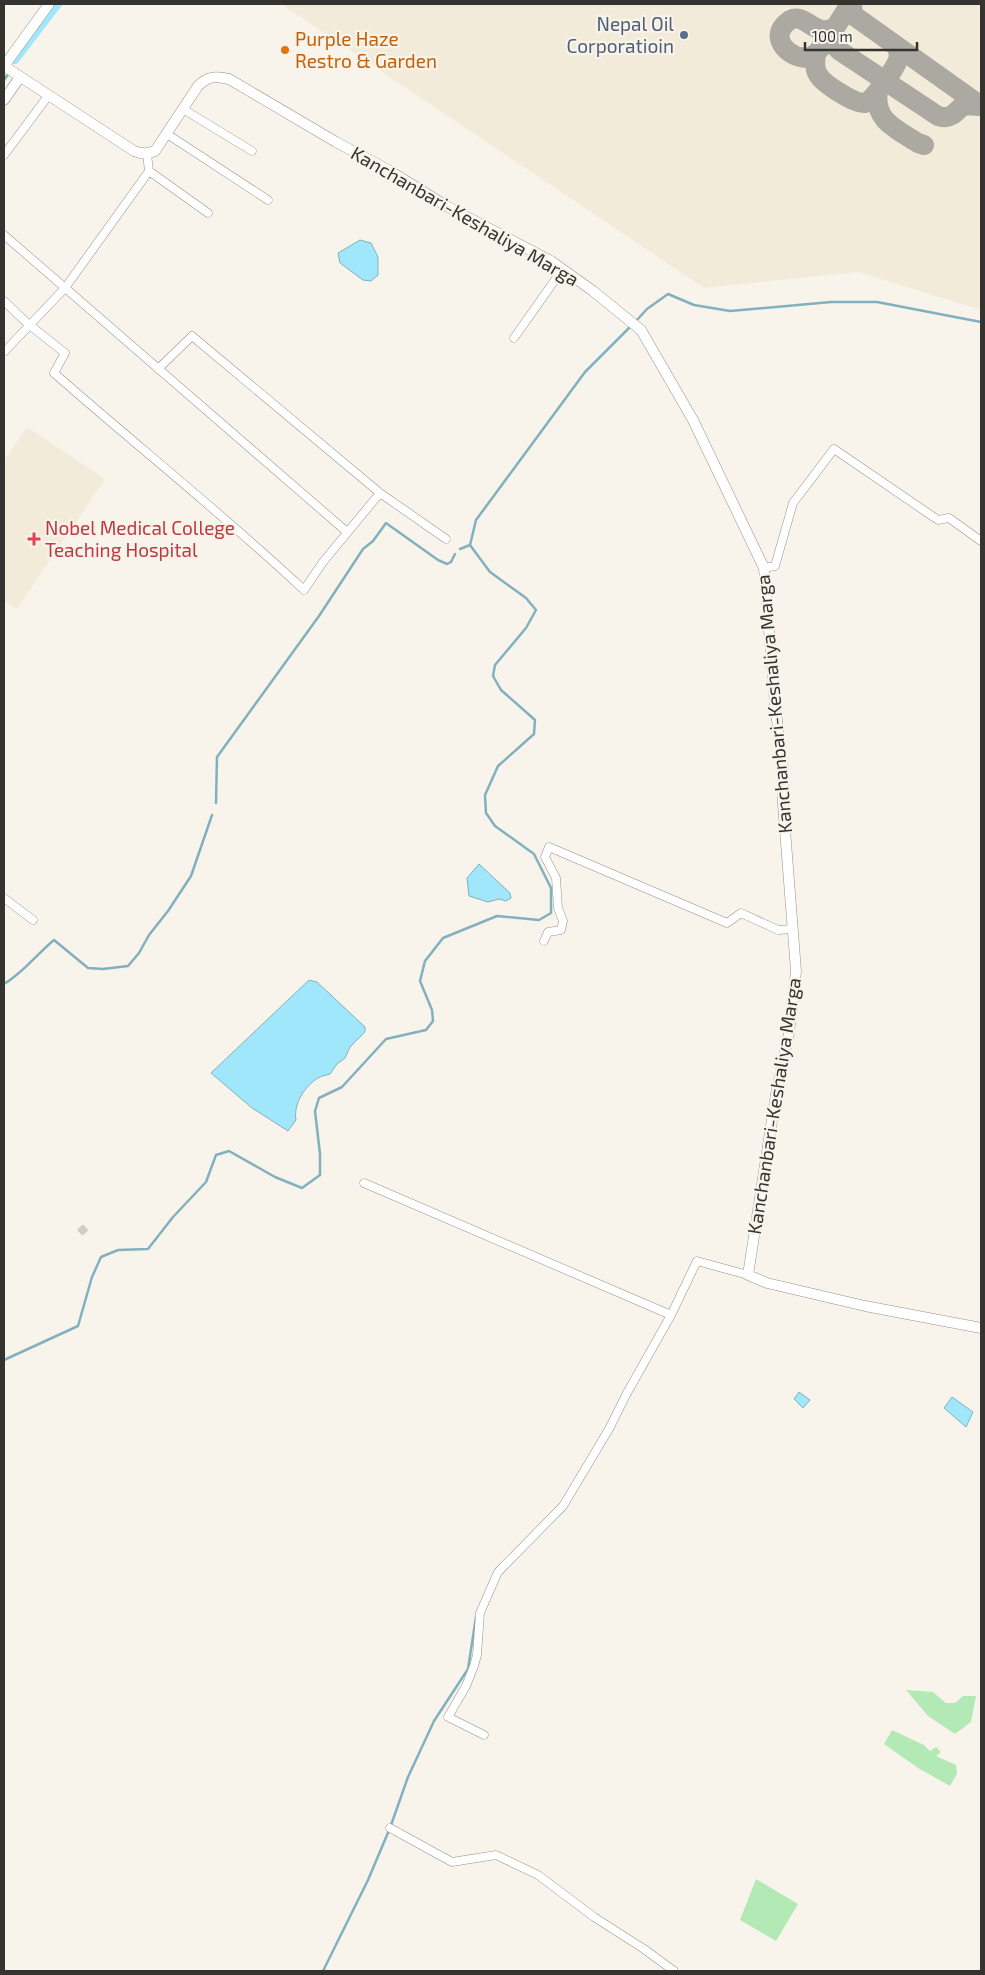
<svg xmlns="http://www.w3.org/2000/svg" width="985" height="1975" viewBox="0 0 985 1975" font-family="'Exo 2',sans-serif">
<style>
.built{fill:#f3ebda}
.green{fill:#b3e9b5}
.water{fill:#a1e7fc;stroke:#81b1be}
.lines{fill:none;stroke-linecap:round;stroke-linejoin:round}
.stream{stroke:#81b1be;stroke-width:2.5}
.canal{stroke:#a1e7fc;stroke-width:8}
.taxiway{stroke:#aca8a2;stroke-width:20}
.minor-tunnel{stroke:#d2cdc5;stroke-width:8;stroke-dasharray:8 4;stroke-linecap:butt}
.minor-casing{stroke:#969289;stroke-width:9}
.tertiary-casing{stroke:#969289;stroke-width:11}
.minor{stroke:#fff;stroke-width:8}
.tertiary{stroke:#fff;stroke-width:10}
.service-dot{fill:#5c6f8a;stroke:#f9f4eb;stroke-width:2}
.food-dot{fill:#e8710a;stroke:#f9f4eb;stroke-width:2}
.health-dot{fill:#e0444e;stroke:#f9f4eb;stroke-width:2}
.labels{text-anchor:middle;stroke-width:4.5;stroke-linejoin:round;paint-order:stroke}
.service-label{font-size:19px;fill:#4e5e75;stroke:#f9f4eb;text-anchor:end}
.food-label{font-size:19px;fill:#c56008;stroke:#f9f4eb;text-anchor:start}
.street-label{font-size:19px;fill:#35332f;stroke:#f9f4eb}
.health-label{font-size:19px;fill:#be3a42;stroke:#f9f4eb;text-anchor:start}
</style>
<rect width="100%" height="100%" fill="#f9f4eb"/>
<!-- built -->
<path class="built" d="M281,4H981V310L858,272L704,288Z
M27,427L105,479L17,609L4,600V461Z"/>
<!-- green -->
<path class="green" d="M906,1690L933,1692L946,1703H955L963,1696H976L971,1722L955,1734L928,1716Z
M892,1730L924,1745L930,1751L936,1747L941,1752L936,1756L956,1765L957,1774L950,1786L918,1768L884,1744Z
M756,1879L798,1904L776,1941L740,1920Z"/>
<!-- water -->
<path class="water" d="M360,240L371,243L378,257V275L371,281L363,280L340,263L338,253Z
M479,864L510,893L511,898L506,901L499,899L488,902L469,896L467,878Z
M309,980L317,982L365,1027V1032L350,1047L345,1058L337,1064L330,1074C327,1075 321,1076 318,1078C305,1086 293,1104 296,1120L288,1131L252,1108L211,1073Z
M799,1392L810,1400L803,1408L794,1399Z
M952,1397L973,1412L966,1427L944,1408Z"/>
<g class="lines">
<!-- stream -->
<path class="stream" d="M4,80L9,73
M636,321L647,309L668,294L694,305L730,311L831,302H877L981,322
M460,549L470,545
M216,803L217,757L319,616L363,549L373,541L386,523L438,560L447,564L451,562L455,554
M4,984C23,973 37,954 54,940L88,968L103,969L128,966L139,953L149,935L168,911L191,876L212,815
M4,1360L78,1326L92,1277L101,1257L118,1250L148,1249L173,1217L206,1182L216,1155L229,1151L275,1177L302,1188L320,1175V1154L315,1111L319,1098L342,1087L386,1039L426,1030L433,1021L432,1010L420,981L425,961L443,938L497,916L539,920L551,913V888L534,854L495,826L486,813L485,795L498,766L534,734L535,720L501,690L493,676L495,665L526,628L536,610L526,598L490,572L470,545L476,520L585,372L632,325
M323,1971L368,1880L390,1828L408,1777L434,1721L468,1669L476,1617"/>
<!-- canal -->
<path class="canal" d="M15,60L58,4"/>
<!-- taxiway -->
<path class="taxiway" d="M852,4L853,15L981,106
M833,29L834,45L840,51L938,116C950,120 955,113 963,105L980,106
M833,29C830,29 825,31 822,30C810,28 803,14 790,20C787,22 784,25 782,28C771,46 802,66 815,54C824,47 843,15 850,4
M816,54C815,61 814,70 819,76C824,84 856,105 865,103C873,101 897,66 899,57C899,53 898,50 896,46
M878,91C873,121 897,129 918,143L924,145"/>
<!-- minor-tunnel -->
<path class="minor-tunnel" d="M80,1227L87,1235"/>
<defs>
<path id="minor" d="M183,109L252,151
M167,134L268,200
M4,155L48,96
M149,171L208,213
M4,235L347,532
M4,301L27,323L65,353L54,373C137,446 224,515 304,590L323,562L380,493
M514,338L562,270
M4,352L65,288L149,171L147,154
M158,369L192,336L380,493L446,539
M764,568L775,566L793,503L834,449L938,520L949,518L981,541
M4,898L33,920
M544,941L548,932L561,930L563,921L558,908L556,878L545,857L549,847L727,923L741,913L778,930L792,929
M364,1183L671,1315
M484,1735L448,1717L466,1686L474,1666L477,1655L480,1613L498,1572L563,1506L609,1429L627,1393L671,1315L697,1261L748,1275
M390,1828L452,1862L496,1855L538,1875L594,1917L644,1949L674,1971"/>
<path id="tertiary" d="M4,66L134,151C142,154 147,154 155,151L198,86C208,76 215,76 229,79L336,142L390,171L448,207L551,261L593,291L641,330L693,420L764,568L775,704L783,768V804L796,971L789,1033L776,1094L748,1275L767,1283L865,1306L981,1328
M4,66L49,4
M4,100L20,77"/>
</defs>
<!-- minor casing -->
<use href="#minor" class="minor-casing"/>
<!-- tertiary casing -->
<use href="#tertiary" class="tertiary-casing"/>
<!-- minor -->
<use href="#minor" class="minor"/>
<!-- tertiary -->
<use href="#tertiary" class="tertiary"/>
</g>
<!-- markers -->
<circle class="service-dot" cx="684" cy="35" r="5"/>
<circle class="food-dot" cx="285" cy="50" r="5"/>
<path class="health-dot" d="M31.5 531.5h5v5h5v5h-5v5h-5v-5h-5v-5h5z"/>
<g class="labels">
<!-- service labels -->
<g class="service-label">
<text x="674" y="31">Nepal Oil<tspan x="674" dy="22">Corporatioin</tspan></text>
</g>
<!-- food labels -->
<g class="food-label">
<text x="295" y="46">Purple Haze<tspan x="295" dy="22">Restro &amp; Garden</tspan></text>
</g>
<!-- street labels -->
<g class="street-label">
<text transform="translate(465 216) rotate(30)" y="7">Kanchanbari-Keshaliya Marga</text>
<text transform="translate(774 704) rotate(-95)" y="7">Kanchanbari-Keshaliya Marga</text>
<text transform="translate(774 1106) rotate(-81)" y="7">Kanchanbari-Keshaliya Marga</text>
</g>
<!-- health labels -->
<g class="health-label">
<text x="45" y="535">Nobel Medical College<tspan x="45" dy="22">Teaching Hospital</tspan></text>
</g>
</g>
<!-- border -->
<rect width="985" height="1975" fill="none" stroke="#35332f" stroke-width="10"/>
<!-- scale -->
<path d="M805 42v8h112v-8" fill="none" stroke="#35332f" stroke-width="2.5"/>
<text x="812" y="42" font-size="15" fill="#35332f" stroke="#f9f4eb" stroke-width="4" paint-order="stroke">100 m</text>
</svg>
